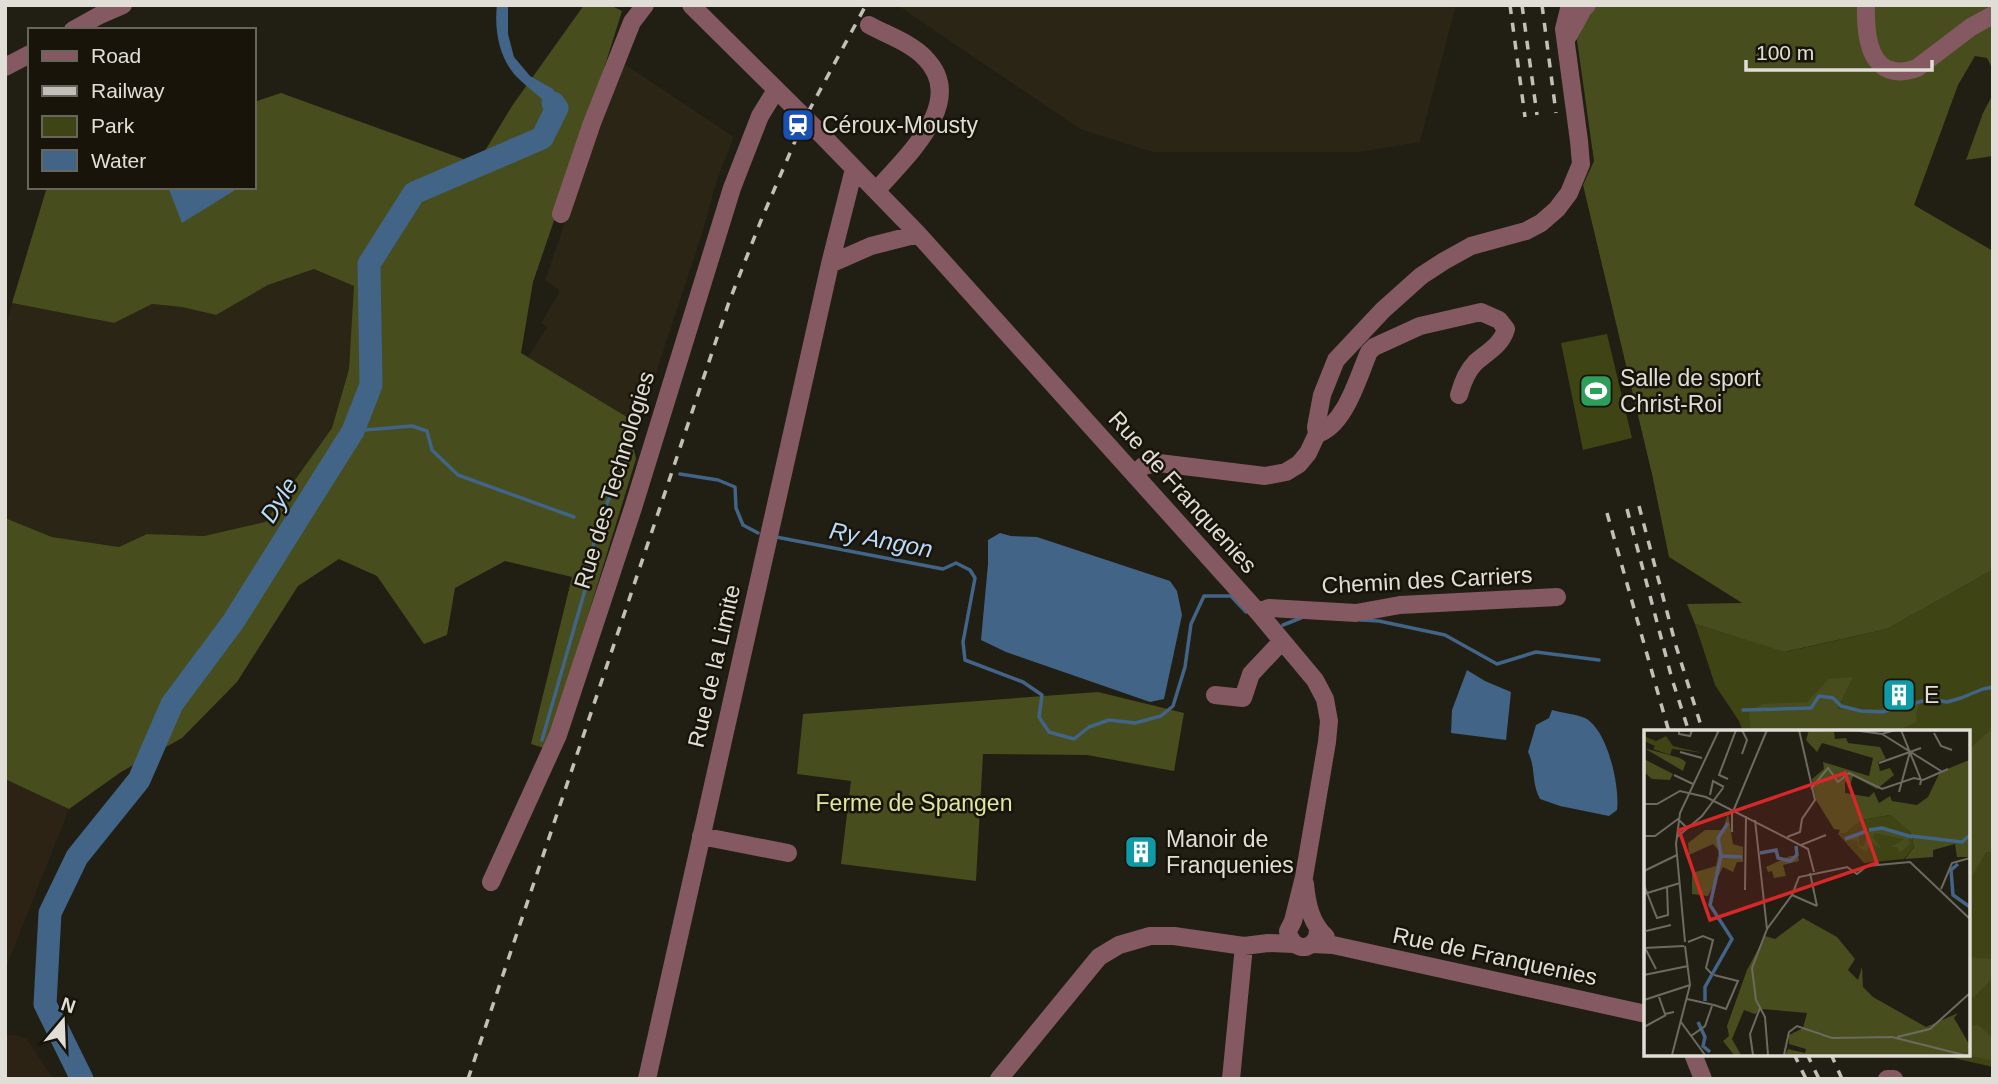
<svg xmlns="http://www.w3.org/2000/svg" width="1998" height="1084" viewBox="0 0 1998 1084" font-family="Arial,sans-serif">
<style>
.commercial{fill:#2d2314}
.built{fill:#2a2514}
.green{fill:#3e4414}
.forest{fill:#474d1d}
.water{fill:#416487}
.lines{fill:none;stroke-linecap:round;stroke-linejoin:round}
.stream{stroke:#416487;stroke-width:3.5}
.river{stroke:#416487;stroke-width:23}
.minor{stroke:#845962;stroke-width:18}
.rail{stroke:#c1bfb8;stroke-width:3.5;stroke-dasharray:9 9;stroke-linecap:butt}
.labels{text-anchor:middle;stroke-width:5;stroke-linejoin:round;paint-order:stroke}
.poi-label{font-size:23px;fill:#e0ded7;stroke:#18140a;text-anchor:start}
.street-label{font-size:23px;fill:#e0ded7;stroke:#18140a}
.park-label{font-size:23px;fill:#dde99c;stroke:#18140a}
.water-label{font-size:24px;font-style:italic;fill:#b8dafc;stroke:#18140a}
.inset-river{fill:none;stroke:#416487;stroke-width:3.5}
.inset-road{fill:none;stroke:#6d6b61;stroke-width:2}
.view{fill:#d62828;fill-opacity:0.15;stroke:#d62828;stroke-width:3.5}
.inset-edge{fill:none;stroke:#e0ded7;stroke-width:3.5}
</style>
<rect width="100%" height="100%" fill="#211e13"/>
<!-- commercial -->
<path class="commercial" d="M5,779L69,809L5,970Z
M5,1035H15L27,1039L53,1079H5Z"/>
<!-- built -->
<path class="built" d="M897,5H1456L1420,142L1359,152H1153L1080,129Z
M623,63L734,137L717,180L701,237L656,373L644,386L627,417L528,357L547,327L541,323L560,291L545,280L594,138Z
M314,269L355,286L349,369L332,428L265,522L204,536L147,534L119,547L52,537L5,518V330L12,303L113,323L152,304L182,307L216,315L268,285Z"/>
<!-- green -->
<path class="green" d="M1607,334L1632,438L1583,450L1561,343Z
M1993,570V1067L1936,1054H1968V732H1743L1739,721L1715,685L1695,624L1785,652L1887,629Z"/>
<!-- forest -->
<path class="forest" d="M584,5H610L622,11L584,133L533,282L521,353L627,417L636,459L547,749L531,744L572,577L505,561L455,588L447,635L424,644L377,576L339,559L298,586L237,682L182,738L121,772L69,809L5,779V518L52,537L119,547L147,534L204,536L265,522L332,428L349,369L354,286L314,269L268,285L216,315L182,307L152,304L114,323L12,303L47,187H254V102L281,93L477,164L512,106Z
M1592,5H1993V70L1987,58L1975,56L1958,85L1914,205L1993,251V570L1887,629L1784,652L1695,624L1687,604L1742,603L1669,557L1652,474L1583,185L1594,161L1577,40Z
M1993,94V156L1966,160L1983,113Z
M1853,677L1837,709L1864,710L1920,704L1916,713L1917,722L1894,732H1751L1749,712L1762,704L1807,702L1829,679Z
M1098,692L1184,713L1174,771L1087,755L983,754L976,881L841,864L851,781L797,774L803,714Z
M1993,728V852H1986L1968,883V750Z
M1968,957L1993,959V978L1975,996L1968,999Z
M1978,1025L1993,1038V1061L1963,1054H1968V1027Z"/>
<!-- water -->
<path class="water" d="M497,5H508V34L514,57L530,76L553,89L565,109L559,130L543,128L547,123L551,112C543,96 529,90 517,77C499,59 494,29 497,5Z
M168,187H240L182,223Z
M1000,533L1011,536L1037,537L1170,581L1177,591L1182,615L1164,699L1150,702L1006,652L981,640L988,564V540Z
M1467,670L1485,681L1511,692L1506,740L1451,733L1452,710Z
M1552,710C1562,713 1576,714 1585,718C1608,730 1620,787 1617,810L1609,816L1560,806L1540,799C1531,782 1536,768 1528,752L1536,725L1549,718Z"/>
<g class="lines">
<!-- stream -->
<path class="stream" d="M353,431L412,426L427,431L432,450L458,475L574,517
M680,474L718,480L735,487L736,508L743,525L758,533
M776,537L943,569L956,563L970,570L975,578L963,642L965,660L1023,682L1042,695L1039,717L1049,732L1074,739L1089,727L1109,720L1135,723L1161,716L1173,706L1185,667L1191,624L1204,596H1231L1246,612
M1361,620L1379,621L1445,635L1497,664L1536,652L1599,660
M1283,625L1301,618
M1743,710L1811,708L1819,696L1833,698L1841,706L1861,711L1882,712L1930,699L1947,702L1961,698L1983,689L1993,687
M542,740L585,590L597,526L628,456"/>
<!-- river -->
<path class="river" d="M82,1079L45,1004L50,913L77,857L139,780L172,704L233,622L353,431L371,385L369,264L414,193L542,138L557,108L553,103"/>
<!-- minor -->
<path class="minor" d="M691,5L813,126L918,234L1258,612L1315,680L1325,699L1329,721L1327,742L1304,877L1293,921L1288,931L1289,936L1294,944
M1866,5C1865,40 1871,84 1917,68L1971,27L1993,15
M869,25C887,35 911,43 925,58C969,102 904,158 877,190
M73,30L100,15L123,5
M1569,35L1583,9L1587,5
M5,67L30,54
M561,214L592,123L632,22L645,5
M830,264L871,246L918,234
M1317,434C1345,426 1358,377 1369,352L1374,347L1420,326L1481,312L1499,320L1506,329C1501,346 1487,352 1475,363C1467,371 1462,384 1459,395
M1135,475L1143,466L1159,463L1265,476L1286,472L1299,464L1308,453L1317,434L1316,427L1322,395L1336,360L1383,310L1421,276L1444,261L1471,246L1526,231L1541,223L1557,209L1569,193L1581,164L1579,141L1564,29L1570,5
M1258,612L1269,608L1356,613L1400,605L1557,597
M1215,695L1243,698L1251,674L1282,641
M701,836L788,853
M491,882L558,735L633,508L732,188L760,116L776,90
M1305,884C1307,905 1311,923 1326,937
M1312,944L1333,945L1646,1014
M1693,1054L1703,1079
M647,1079L830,264L854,169
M999,1079L1099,957L1119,945L1150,936H1174L1244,946L1268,943L1294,944L1301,947H1306L1312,944L1317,938L1318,930
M1231,1079L1244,946
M1887,1079H1894"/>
<!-- rail -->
<path class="rail" d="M1510,5L1525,117
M1522,5L1537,115
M1542,5L1556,113
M1639,506L1676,646L1703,732
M1627,509L1672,679L1689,732
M1607,513L1669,732
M1794,1054L1806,1079
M1807,1054L1819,1079
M1831,1054L1842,1079
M468,1079L729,302L762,218L805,118L866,5"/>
</g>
<!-- icons -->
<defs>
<symbol id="station-square" viewBox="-11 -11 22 22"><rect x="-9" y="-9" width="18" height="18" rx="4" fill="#1a4fb4" stroke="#18140a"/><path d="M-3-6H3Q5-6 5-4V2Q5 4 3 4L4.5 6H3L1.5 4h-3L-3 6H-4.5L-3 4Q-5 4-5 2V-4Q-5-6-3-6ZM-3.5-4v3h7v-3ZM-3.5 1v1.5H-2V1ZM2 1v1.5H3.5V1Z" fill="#fff"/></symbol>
<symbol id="stadium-square" viewBox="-11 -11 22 22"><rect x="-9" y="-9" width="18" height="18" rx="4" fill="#2e9e5b" stroke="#18140a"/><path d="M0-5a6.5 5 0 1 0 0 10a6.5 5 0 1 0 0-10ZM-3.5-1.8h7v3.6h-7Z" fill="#fff"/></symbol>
<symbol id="building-square" viewBox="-11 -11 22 22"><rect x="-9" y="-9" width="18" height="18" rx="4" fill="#0f9aa8" stroke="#18140a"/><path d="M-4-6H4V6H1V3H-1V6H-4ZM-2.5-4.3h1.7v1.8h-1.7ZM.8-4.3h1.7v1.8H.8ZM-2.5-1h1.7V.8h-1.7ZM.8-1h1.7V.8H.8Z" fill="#fff"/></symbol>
</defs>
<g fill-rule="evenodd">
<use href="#station-square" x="779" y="106" width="38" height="38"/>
<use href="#stadium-square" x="1577" y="372" width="38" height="38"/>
<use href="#building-square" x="1880" y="676" width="38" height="38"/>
<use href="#building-square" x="1122" y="833" width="38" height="38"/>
</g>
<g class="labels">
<!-- poi labels -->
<g class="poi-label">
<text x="822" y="133">Céroux-Mousty</text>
<text x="1620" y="386">Salle de sport<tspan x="1620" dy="26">Christ-Roi</tspan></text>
<text x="1924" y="703">E</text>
<text x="1166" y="847">Manoir de<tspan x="1166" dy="26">Franquenies</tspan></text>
</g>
<!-- street labels -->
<g class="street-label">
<text transform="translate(614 480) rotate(-73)" y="8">Rue des Technologies</text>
<text transform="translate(1183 492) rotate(48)" y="8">Rue de Franquenies</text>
<text transform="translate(1427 580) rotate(-3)" y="8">Chemin des Carriers</text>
<text transform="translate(714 666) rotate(-77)" y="8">Rue de la Limite</text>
<text transform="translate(1495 956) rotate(12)" y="8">Rue de Franquenies</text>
</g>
<!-- park labels -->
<g class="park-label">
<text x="914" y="811">Ferme de Spangen</text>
</g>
<!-- water labels -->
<g class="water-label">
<text transform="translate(279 500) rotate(-58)" y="8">Dyle</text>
<text transform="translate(881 540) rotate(11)" y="8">Ry Angon</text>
</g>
</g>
<!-- overview -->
<g transform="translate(1644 730)">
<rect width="326" height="326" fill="#211e13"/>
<path d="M0,6L12,11L22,6L29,16L59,23L28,19L26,25L9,19L11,16L0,11ZM246,85L267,103L270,117L260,129L220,133L194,104L202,103L218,90Z" fill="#3e4414"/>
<path d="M165,0L190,2L191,9L202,8L204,13L236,17L242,29L234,32L236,41L246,38L250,45L233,59L209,46L206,56L201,51V63L225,67L230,62L235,73L246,66L248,71L273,75L284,67L296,42L325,30V127H313L311,114L289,120V127L261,129L270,117L267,103L246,85L218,90L202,103L194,104L196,100L190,99L172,70L168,49L180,39L179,32L225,46L229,28L178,13L173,22L162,10ZM0,18L36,28L42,32L39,41ZM0,29L29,44L26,50L8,49L0,42ZM84,83L89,114L99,117V132H93L89,142L79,137L64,166L48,164V143L72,136L75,121L69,114L45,125L44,113L61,100H79ZM237,96L264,106L266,113L256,123L253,117H247L260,109L231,103L229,107L238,119L228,113L222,122L215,117L213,111L201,109L215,104V115L220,116L224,101ZM146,126H154L155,131L139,135L142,146L130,148L128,141L124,142L122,137ZM159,188L193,207L211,229L204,240L214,250L218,237L219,257L229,267L282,297L314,283L310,288L325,314L324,325H141L144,319L161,323L162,319L145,314V305L159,298L163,283L118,279L111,284L100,280L88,309L97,325H90L79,311L85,306L83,296L103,240L121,206L131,209Z" fill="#474d1d"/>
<path class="inset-river" d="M225,100L238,98L268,107M267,106L318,112L326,105M201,109L223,101M116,123L132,120L134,128L146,131L153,125L152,116M77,126L98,127M314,134L307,140L309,165L326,177M61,271V257L88,209L66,175L77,126L74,108L84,93M54,292L61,307L59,316L66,322"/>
<path class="inset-road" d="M35,0V4L46,6L48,0M179,0H206M209,0L238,4L251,0M257,0L277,50L276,55L277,51M290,3L297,16L308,20M238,4L297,41M36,22L58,28M98,24L103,10L98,0M235,33L277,18M30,45L49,54M84,49L75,45L92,0M167,59L184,38L194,52L205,43L238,59L270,48L279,50L304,39M255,62L266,22M66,65L69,51L80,57M0,74H13L36,61L62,67L164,119L170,142M111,90L123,199L108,238L112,270L121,287L124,325M88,102V84L123,0M0,106H11L34,89L44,99M33,107L58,86L79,58M143,107L156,102L158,89L171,70L155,0M157,115L182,105M203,137L213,144L223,136L266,132L326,189M0,141L33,125M166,143L173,176M0,155L13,188L24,185L23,156M297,159L308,133L326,128M101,160L102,86M0,164L36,153M148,165L173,176M123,199L148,165L155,147L204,137M2,201L27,195M1,203V218L12,239M41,212L32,114L36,83L75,0M44,212L59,206L69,210L62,238L68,244M0,218L40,216M0,245L44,236M15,267L21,284L30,282M43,269L70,275M0,270L46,255M70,275L82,279L94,251L70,245M37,292L61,325M0,297L22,285M47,306L61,296L68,276M253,307L286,299L326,263M28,325L46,255L41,216M109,325L106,304L116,278M140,325L145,302L153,296L188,308L248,307L320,325"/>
<path class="view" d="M201,43L233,133L66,190L35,100Z"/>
<rect width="326" height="326" class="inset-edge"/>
</g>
<!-- border -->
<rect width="1998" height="1084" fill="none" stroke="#e0ded7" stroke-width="14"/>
<!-- legend -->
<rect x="28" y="28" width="228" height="161" fill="#18140a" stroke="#68655c" stroke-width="2"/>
<rect x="42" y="51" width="35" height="10" fill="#845962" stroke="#68655c" stroke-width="2"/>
<text x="91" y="63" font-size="21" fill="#e0ded7">Road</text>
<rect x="42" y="86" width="35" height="10" fill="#c1bfb8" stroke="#68655c" stroke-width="2"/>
<text x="91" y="98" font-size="21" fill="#e0ded7">Railway</text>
<rect x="42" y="116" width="35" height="21" fill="#3e4414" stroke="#68655c" stroke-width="2"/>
<text x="91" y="133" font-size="21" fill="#e0ded7">Park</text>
<rect x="42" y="150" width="35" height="21" fill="#416487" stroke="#68655c" stroke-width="2"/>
<text x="91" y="168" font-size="21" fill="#e0ded7">Water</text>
<!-- north arrow -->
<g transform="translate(63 1021) rotate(19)" stroke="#18140a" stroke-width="5" paint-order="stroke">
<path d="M0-5L12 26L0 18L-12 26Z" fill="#e0ded7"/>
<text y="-10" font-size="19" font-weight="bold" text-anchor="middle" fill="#e0ded7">N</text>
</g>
<!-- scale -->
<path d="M1746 60v10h186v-10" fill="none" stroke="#e0ded7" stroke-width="3.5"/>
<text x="1756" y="60" font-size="21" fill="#e0ded7" stroke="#18140a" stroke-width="5" paint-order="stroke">100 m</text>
</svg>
